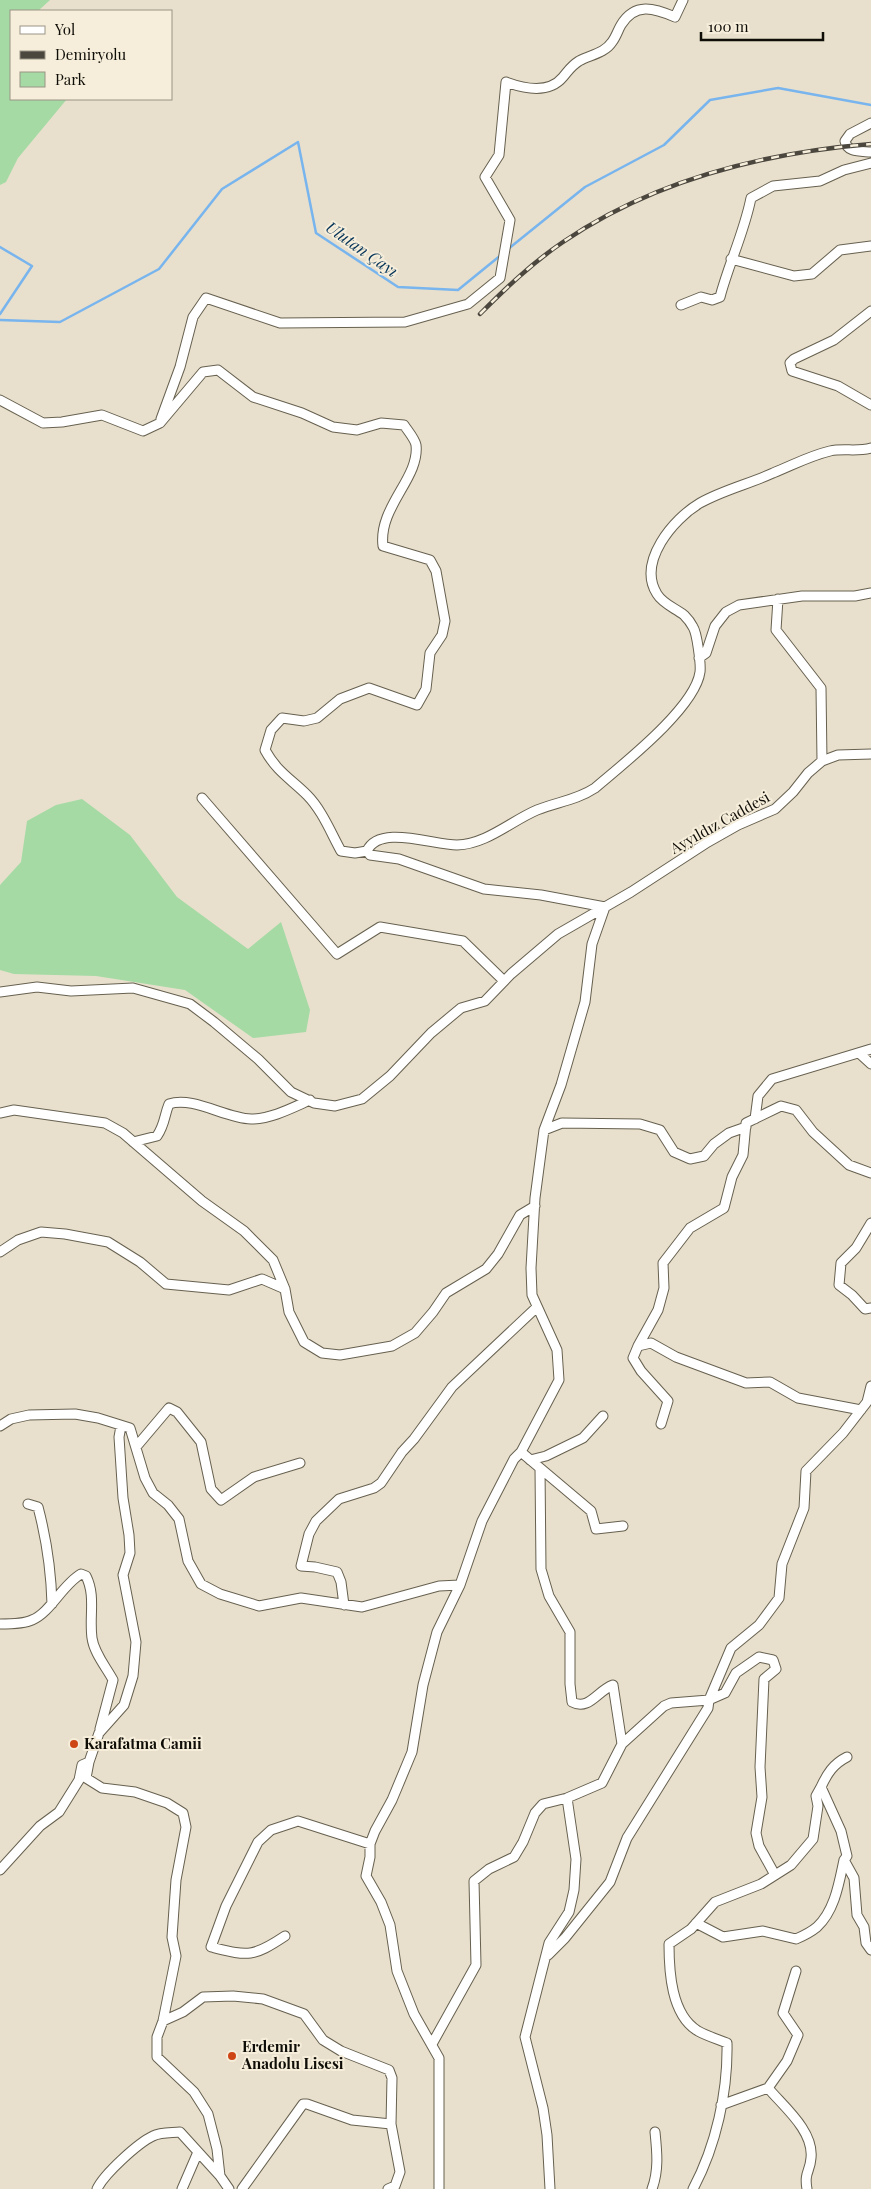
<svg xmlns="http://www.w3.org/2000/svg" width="871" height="2189" font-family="'Playfair Display',serif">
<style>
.green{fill:#a5daa4}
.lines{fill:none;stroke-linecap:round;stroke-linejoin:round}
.stream{stroke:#78b4ed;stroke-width:2.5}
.minor-casing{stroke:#67604f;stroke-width:11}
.minor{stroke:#fff;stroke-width:9}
.rail-casing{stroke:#4b473e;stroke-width:4.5}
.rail{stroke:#f6eeda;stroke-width:2.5;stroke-dasharray:8;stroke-linecap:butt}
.poi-dot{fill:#ce4616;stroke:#f6eeda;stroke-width:2}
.labels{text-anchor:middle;stroke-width:4;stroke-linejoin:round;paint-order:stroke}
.street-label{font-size:15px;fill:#0f0d07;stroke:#f6eeda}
.poi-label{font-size:15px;font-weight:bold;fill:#0f0d07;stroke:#f6eeda;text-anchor:start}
.water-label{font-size:16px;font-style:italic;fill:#053358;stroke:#f6eeda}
</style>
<rect width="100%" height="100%" fill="#e8e0cd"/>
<!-- green -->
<path class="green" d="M 0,0 L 50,0 L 38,11 L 11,11 L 11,99 L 67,99 L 18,158 L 6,182 L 0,185 Z
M 82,799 L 130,835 L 177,897 L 248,949 L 281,922 L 310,1010 L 306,1032 L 253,1038 L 185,990 L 96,976 L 14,974 L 0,970 L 0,885 L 21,862 L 27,821 L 56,805 Z"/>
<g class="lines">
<!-- stream -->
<path class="stream" d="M 0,247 L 32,266 L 0,314
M 507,250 L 585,187 L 664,145 L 710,100 L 778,88 L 871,105
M 0,320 L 60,322 L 159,269 L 222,189 L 298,142 L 316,233 L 398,287 L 458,290 L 501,255"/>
<defs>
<path id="minor" d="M 871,123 L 850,134 L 845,141 C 847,153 861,151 871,152
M 731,259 L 794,276 L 812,274 L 840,250 L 871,246
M 681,305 L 701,297 L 712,300 L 720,297 C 729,263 744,233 751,198 L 773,186 L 820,181 L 844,170 L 871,163
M 871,311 L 834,340 L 794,359 L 790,363 L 792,371 L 838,386 L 871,405
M 0,400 L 43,423 L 62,422 L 102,415 L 143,431 L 160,423 L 203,372 L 218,370 L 253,397 L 302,413 L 333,427 L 357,430 L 381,423 L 404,425 C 408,431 415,439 416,445 C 420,478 378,507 383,546 L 430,560 L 436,571 L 445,621 L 442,635 L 430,653 L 426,689 L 417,705 L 369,688 L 340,699 L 317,718 L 304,721 L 282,718 L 271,730 L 265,750 C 277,772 291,779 307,795 C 322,810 331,833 341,851 L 355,853 L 367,851
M 161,419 L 180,367 L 193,317 L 206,298 L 280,323 L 405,322 L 468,304 L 500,278 L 510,220 L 485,177 L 499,155 L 506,82 C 525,89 549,94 563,77 C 569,70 571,66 579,61 C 590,55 605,53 612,42 C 616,37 618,30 621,25 C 635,2 654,8 675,17 L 683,0
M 778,599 L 776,630 L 821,688 L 822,761
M 699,658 L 706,653 L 715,626 L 726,612 L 739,605 L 802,596 L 855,596 L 871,593
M 202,798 L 337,954 L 380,927 L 463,941 L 504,981
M 605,907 L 541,895 L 484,889 L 399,859 L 370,855 L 367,851 C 379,824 433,845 457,845 C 487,844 511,821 537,810 C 557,802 577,800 595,788 C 623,764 695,708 700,672 C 701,664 697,633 693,627 C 691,623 687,618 684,615 C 675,608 663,604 657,594 C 637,562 673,519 700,503 C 723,490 749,484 773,473 C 793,465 809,456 830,451 C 843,448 858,452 871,448
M 0,992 L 37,987 L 71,991 L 133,988 L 190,1004 L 214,1022 L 258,1059 L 291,1092 L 314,1103 L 335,1106 L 362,1099 L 390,1076 L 431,1033 L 461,1008 L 485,1001 L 511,974 L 558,934 L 631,892 L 708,842 L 738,825 L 775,809 L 793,792 L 808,773 L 822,761 L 838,755 L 871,754
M 859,1053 L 871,1064
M 0,1113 L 14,1110 L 105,1123 L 123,1133 L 202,1201 L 244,1231 L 273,1260 L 285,1289 L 289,1312 L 304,1342 L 322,1353 L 340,1355 L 392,1346 L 415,1333 L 433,1312 L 446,1293 L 486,1269 L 498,1254 L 520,1215 L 535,1206
M 755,1119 L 758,1096 L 772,1079 L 871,1049
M 544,1130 L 562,1123 L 640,1124 L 660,1130 L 674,1152 L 690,1159 L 704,1156 L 714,1144 L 729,1133 L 746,1127
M 133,1142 L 157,1136 C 165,1124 164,1116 169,1104 C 193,1096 225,1118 251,1119 C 271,1119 292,1108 310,1100
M 871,1223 L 856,1248 L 841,1263 L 839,1285 L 852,1295 L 865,1309 L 871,1308
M 0,1252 L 18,1240 L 41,1232 L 65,1234 L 108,1242 L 140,1262 L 166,1284 L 229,1290 L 262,1279 L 285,1289
M 638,1346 L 658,1310 L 664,1288 L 663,1263 L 690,1228 L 724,1208 L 732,1177 L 743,1155 L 746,1123 L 781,1106 L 796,1110 L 813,1132 L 849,1165 L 871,1173
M 661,1424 L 668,1401 L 641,1371 L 633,1358 L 638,1346 L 651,1343 L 676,1357 L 746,1383 L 770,1382 L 798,1398 L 861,1410
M 0,1426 L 11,1419 L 29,1415 L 75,1414 L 98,1418 L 130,1428 L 145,1478 L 153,1493 L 168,1505 L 179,1519 L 188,1561 L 201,1584 L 220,1594 L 259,1606 L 301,1598 L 362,1607 L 439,1586 L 460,1585
M 121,1426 L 119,1437 L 123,1498 L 129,1535 L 130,1553 L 123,1575 L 136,1642 L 133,1676 L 124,1705 L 99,1733 L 89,1762 L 86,1778 L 102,1788 L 135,1792 L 167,1803 L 183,1813 L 186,1827 L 176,1880 L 172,1937 L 176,1956 L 163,2021 L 157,2037 L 157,2057 L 194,2092 L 208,2114 L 217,2149 L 220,2176 L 229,2189
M 136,1447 L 169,1408 L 177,1412 L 201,1442 L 211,1489 L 221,1500 L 254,1477 L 300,1463
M 521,1452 L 540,1468 L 541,1569 L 549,1596 L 570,1632 L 570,1684 L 572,1702 C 589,1711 597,1691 613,1685 L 622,1744
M 530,1460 L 546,1456 L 583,1438 L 603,1416
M 540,1468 L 591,1511 L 596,1529 L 623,1526
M 28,1504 L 38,1507 C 47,1541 51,1568 52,1604
M 344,1605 L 341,1582 L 337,1572 L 315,1567 L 301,1566 L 309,1534 L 316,1521 L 339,1499 L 374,1488 L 381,1483 L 402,1452 L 414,1439 L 452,1387 L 537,1307
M 0,1624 C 9,1624 24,1624 32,1620 C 50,1613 63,1584 81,1574 L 86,1576 C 96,1596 89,1616 92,1638 C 94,1653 106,1667 113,1680 L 100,1729
M 821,1787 C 827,1774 833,1764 847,1757
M 0,1870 L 40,1826 L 59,1812 L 79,1780 L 82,1765 L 89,1762
M 696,1923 L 723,1937 L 763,1931 L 796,1939 C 803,1936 811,1932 817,1927 C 835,1910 839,1883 844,1860
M 285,1936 C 252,1958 248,1956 211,1947 L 226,1906 L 258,1842 L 271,1830 L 298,1821 L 370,1844
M 548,1955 L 565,1938 L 610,1882 L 627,1838 L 708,1708 L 709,1700 L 731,1648 L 759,1625 L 779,1598 L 782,1564 L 804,1508 L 806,1471 L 843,1433 L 867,1402 L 871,1386
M 163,2021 L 183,2012 L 203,1997 L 233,1996 L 263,1999 L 304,2014 L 323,2040 L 341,2051 L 389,2070 L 392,2078 L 391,2124 L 400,2172 L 395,2186 L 388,2189
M 432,2044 L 476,1965 L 474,1881 L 489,1869 L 514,1857 L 523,1842 L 535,1813 L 543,1804 L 567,1798 L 602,1783 L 622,1744 L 664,1706 L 671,1703 L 709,1700 L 725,1693 L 736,1673 L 759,1657 L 773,1660 L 776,1669 L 764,1679 L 760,1767 L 762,1797 L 756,1833 L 759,1846 L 775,1875
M 768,2088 C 784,2107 814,2131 811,2158 C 810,2172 804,2172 807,2189
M 721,2105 L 768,2088 L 787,2061 L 798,2035 L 783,2013 L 796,1971
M 97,2189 C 104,2174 138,2143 153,2136 C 161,2132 172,2133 180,2132 L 220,2176
M 182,2189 L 198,2152
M 242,2189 L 303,2104 L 307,2104 L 352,2120 L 391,2124
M 439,2189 L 439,2058 L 414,2014 L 397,1971 L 390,1925 L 381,1902 L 366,1876 L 370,1857 L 370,1844 L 375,1831 L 392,1800 L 412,1752 L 423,1685 L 437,1632 L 460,1585 L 482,1521 L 514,1459 L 521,1452 L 559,1380 L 557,1350 L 532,1295 L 531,1268 L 535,1198 L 544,1130 L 561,1085 L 585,1002 L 592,944 L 605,907
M 550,2189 L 547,2135 L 543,2108 L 525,2037 L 549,1943 L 569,1912 L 574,1890 L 576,1859 L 567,1798
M 652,2189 C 659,2170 657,2152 655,2132
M 693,2189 C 716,2146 728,2092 727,2043 C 717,2039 707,2036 698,2031 C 671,2015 669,1971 669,1944 L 691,1929 L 715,1902 L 761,1884 L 791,1865 L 813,1839 L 818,1806 L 816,1796 L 821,1787 L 841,1831 L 847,1856 L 844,1860 L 854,1878 L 857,1915 L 864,1927 L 866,1943 L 871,1950"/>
</defs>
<!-- minor casing -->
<use href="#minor" class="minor-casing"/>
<!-- minor -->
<use href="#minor" class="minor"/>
<defs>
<path id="rail" d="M 480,314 C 506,288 532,263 563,242 C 654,180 762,153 871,144"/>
</defs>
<!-- rail casing -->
<use href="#rail" class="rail-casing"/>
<!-- rail -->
<use href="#rail" class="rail"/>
</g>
<!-- markers -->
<g class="poi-dot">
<circle cx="74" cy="1744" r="5"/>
<circle cx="232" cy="2056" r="5"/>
</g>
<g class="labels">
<!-- street labels -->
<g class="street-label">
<text transform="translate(720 823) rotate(-29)" y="5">Ayyıldız Caddesi</text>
</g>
<!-- poi labels -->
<g class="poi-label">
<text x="84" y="1749">Karafatma Camii</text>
<text x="242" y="2052">Erdemir<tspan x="242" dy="17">Anadolu Lisesi</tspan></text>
</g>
<!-- water labels -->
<g class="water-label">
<text transform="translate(362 249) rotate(35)" y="6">Ulutan Çayı</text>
</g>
</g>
<!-- legend -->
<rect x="10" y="10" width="162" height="90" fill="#f6eeda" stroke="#9a9486"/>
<rect x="20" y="26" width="25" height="8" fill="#ffffff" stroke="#9a9486"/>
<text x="55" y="35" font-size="15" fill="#0f0d07">Yol</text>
<rect x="20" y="51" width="25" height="8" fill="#4b473e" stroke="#9a9486"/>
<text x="55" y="60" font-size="15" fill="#0f0d07">Demiryolu</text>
<rect x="20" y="72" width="25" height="15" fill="#a5daa4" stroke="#9a9486"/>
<text x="55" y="85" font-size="15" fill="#0f0d07">Park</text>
<!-- scale -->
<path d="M701 32v8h122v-8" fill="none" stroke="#0f0d07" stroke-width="2.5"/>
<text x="708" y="32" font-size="15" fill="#0f0d07" stroke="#f6eeda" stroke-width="4" paint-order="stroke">100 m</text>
</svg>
